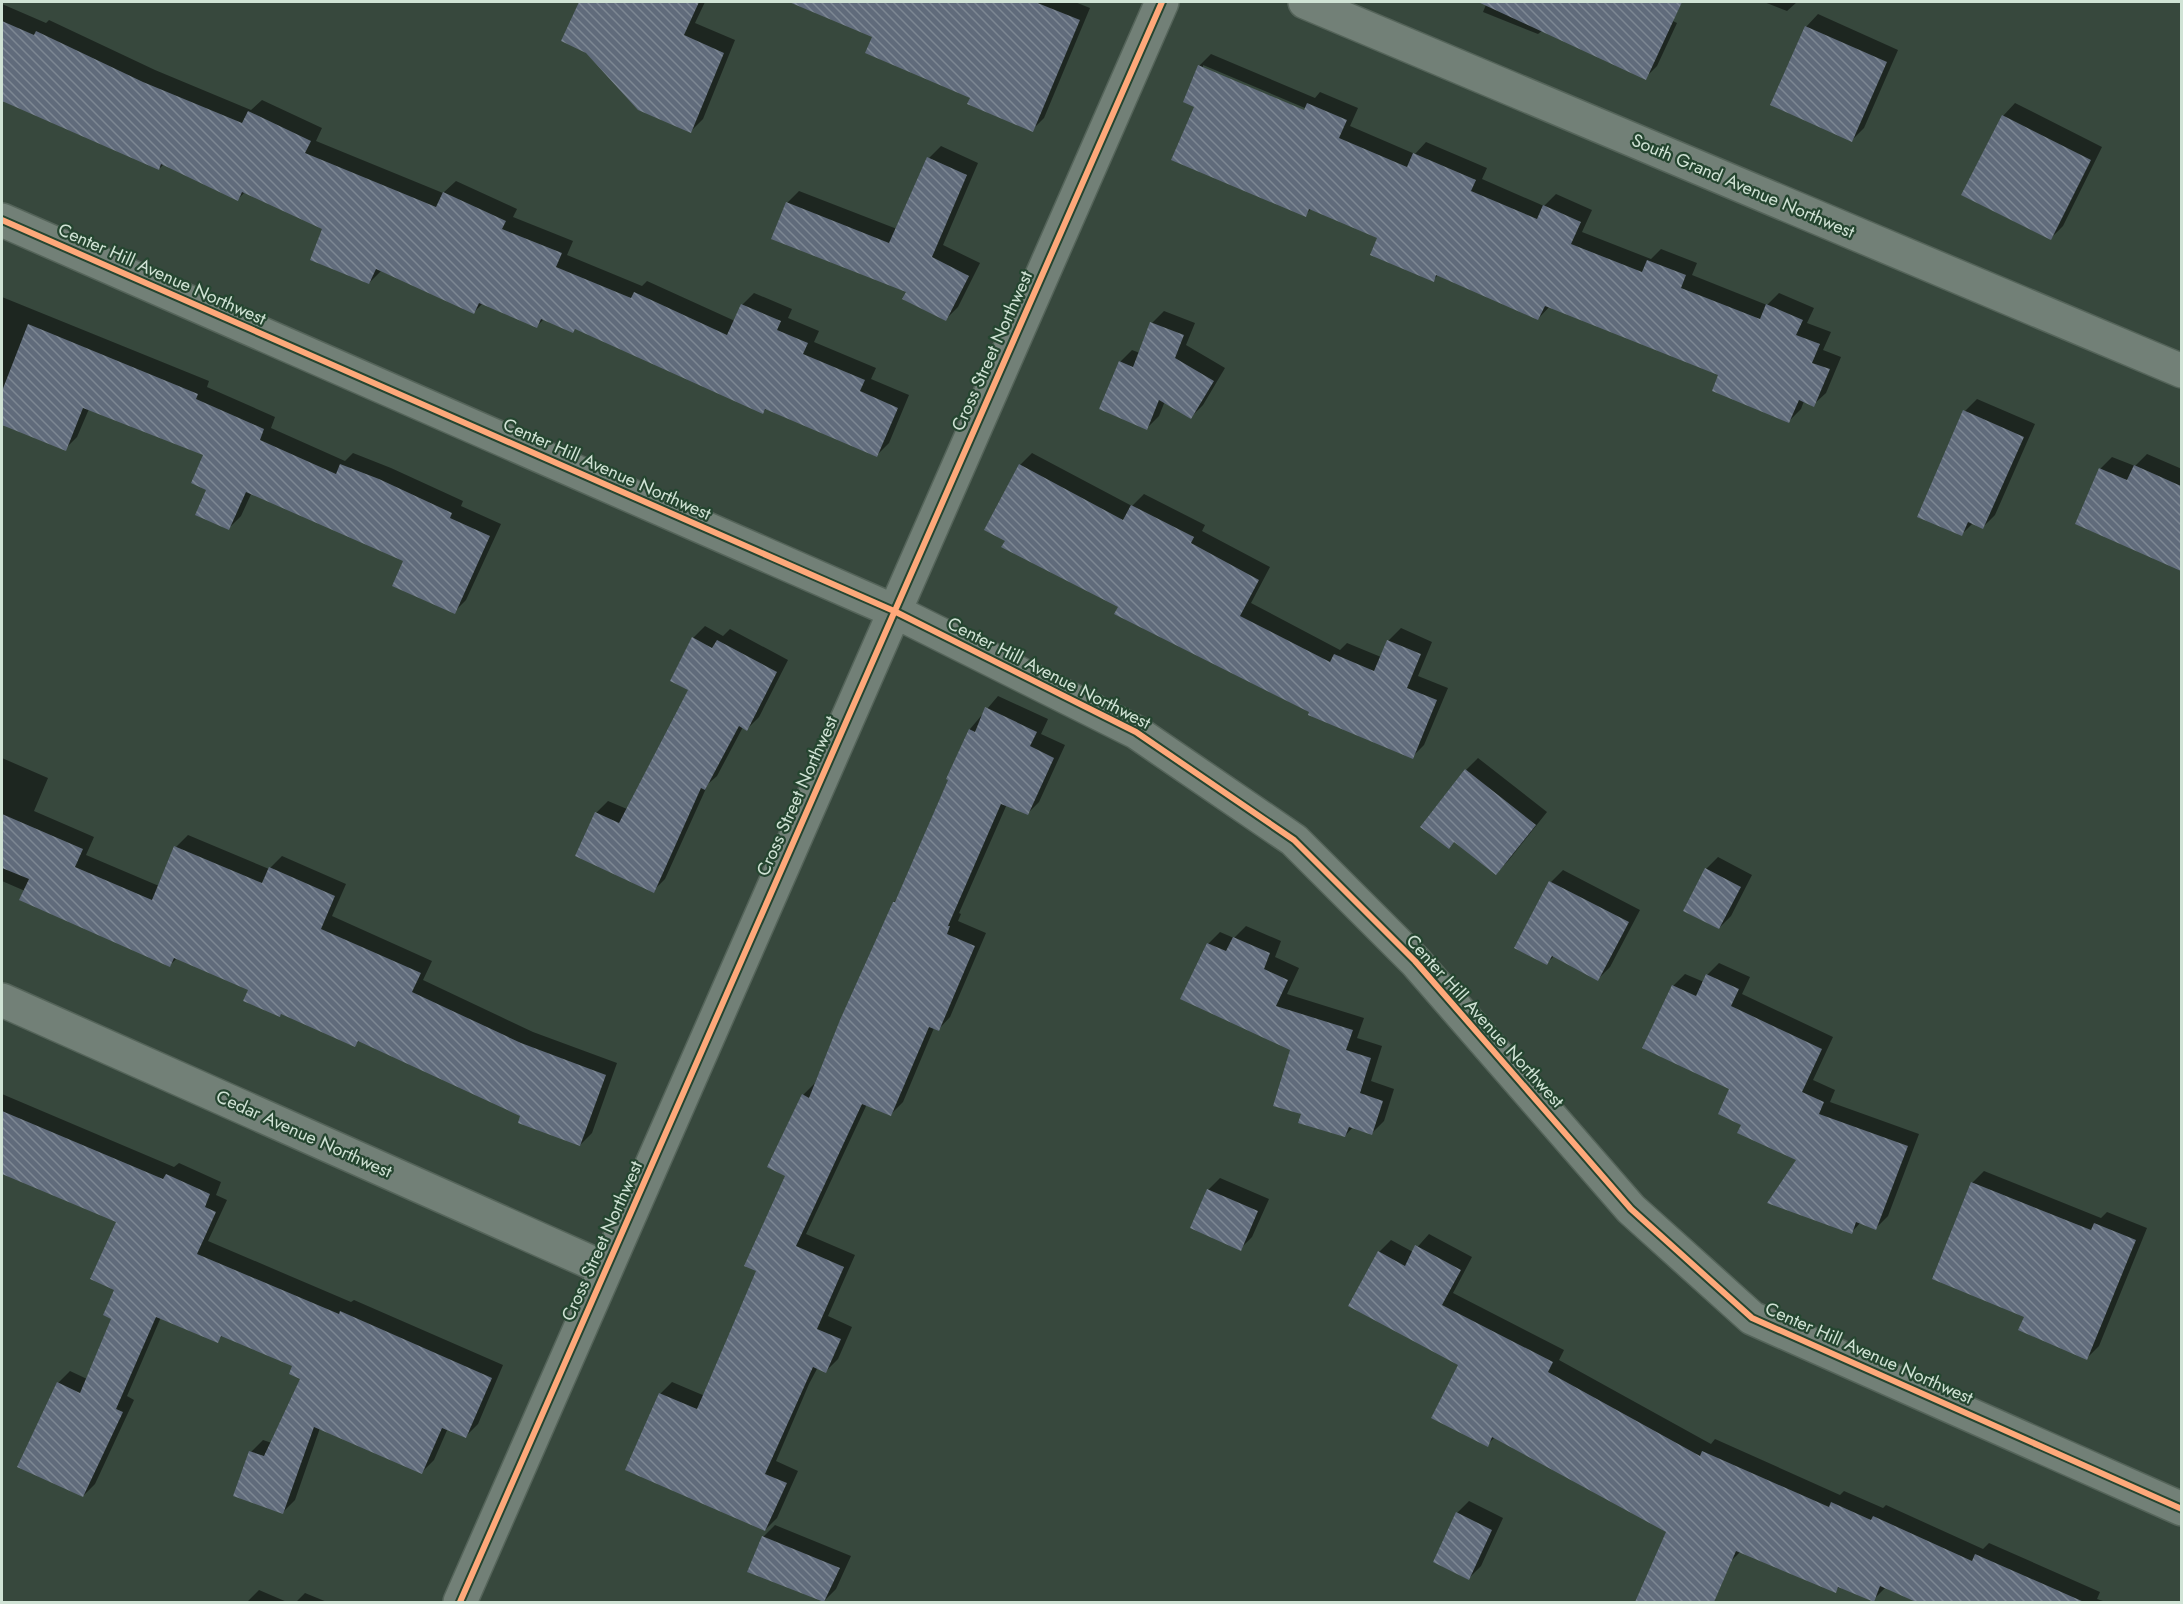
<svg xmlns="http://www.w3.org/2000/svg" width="2183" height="1604" font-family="Jost,sans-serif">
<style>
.shadow{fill:#0007;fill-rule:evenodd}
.building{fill:url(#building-back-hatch)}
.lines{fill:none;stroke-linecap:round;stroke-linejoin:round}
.minor-casing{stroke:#55645a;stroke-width:36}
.minor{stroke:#728077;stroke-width:33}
.cycleway-casing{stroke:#254530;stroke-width:10}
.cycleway{stroke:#fea87a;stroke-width:6}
.labels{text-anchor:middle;stroke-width:4.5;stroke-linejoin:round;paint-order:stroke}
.street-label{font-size:18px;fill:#d0e3d5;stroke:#254530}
</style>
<defs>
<pattern id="building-back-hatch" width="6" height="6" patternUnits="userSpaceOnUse" patternTransform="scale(1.5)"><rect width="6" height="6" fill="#606b7b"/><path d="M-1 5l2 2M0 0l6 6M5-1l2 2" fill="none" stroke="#7d8793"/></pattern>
</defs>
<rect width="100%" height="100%" fill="#37483d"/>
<!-- shadow -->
<path class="shadow" d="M 613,2 L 705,2 L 695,23 L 735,40 L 703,119 L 691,131 L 589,54 Z
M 793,2 L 1075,2 L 1090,8 L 1044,118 L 1032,130 L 972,97 L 874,36 Z
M 1487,2 L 1659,2 L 1654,12 L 1677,23 L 1657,66 L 1645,78 L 1543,30 L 1538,34 L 1483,12 Z
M 1764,2 L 1797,2 L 1787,11 Z
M 2,4 L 46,23 L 49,20 L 155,70 L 251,110 L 262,100 L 322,128 L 316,141 L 443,193 L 456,181 L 517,209 L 513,217 L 573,241 L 567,255 L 642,286 L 647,281 L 735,321 L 742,305 L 754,293 L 792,309 L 788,318 L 819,331 L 814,342 L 876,368 L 871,379 L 909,395 L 889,443 L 877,455 L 767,408 L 763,412 L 576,328 L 544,319 L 537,326 L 483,303 L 474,312 L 381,271 L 369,283 L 324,229 L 245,192 L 238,199 L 164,164 L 159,169 L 2,99 Z
M 1818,14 L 1898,50 L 1864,128 L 1852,140 L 1772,105 L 1806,27 Z
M 1211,54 L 1315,98 L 1320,92 L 1358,108 L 1350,126 L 1415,154 L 1426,142 L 1487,168 L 1482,179 L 1544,206 L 1556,194 L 1592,210 L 1582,232 L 1651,259 L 1661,249 L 1697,263 L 1692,275 L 1767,305 L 1779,293 L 1814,308 L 1807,323 L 1831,332 L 1823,350 L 1841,357 L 1826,393 L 1813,405 L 1804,401 L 1801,409 L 1789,421 L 1720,374 L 1550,306 L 1538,319 L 1438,275 L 1433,280 L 1379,238 L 1311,209 L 1305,215 L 1196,106 L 1199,66 ZM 1203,65 L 1312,111 L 1311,114 L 1203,69 Z
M 2015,103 L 2102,147 L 2063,226 L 2051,238 L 1963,194 L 2003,116 Z
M 941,146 L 978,163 L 943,245 L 980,263 L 958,307 L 946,319 L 787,203 L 799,191 L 897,229 L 929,158 Z
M 2,297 L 209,381 L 207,387 L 275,417 L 271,428 L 345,461 L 353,453 L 391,468 L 463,501 L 461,506 L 501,524 L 466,600 L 454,612 L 405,560 L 252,492 L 241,516 L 229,528 L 208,489 L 205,455 L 89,409 L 77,437 L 65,449 L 2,424 Z
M 1164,311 L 1195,323 L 1186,345 L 1225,368 L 1203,405 L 1191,417 L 1165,401 L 1159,416 L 1147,428 L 1120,362 L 1132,350 L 1140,353 L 1152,323 Z
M 1977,399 L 2035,424 L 1995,515 L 1983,527 L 1973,523 L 1962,534 L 1965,411 Z
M 1032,453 L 1132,506 L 1144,494 L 1205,525 L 1202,531 L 1270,567 L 1251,603 L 1340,650 L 1347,643 L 1381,657 L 1389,640 L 1401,628 L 1432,642 L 1418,676 L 1448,688 L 1424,745 L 1412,757 L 1311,711 L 1120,607 L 1007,540 L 1020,465 Z
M 2147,454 L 2182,469 L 2182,569 L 2077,523 L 2100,469 L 2112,457 L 2135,466 Z
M 705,626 L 723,636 L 730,629 L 788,660 L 759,717 L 747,729 L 743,727 L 717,776 L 708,784 L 665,879 L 653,891 L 596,813 L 608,801 L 627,809 L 690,690 L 693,638 Z
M 998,696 L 1048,719 L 1041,734 L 1065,745 L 1039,802 L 1027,814 L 1007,804 L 959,913 L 961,914 L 958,921 L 986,933 L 950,1017 L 938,1030 L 934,1028 L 903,1102 L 891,1114 L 867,1104 L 806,1234 L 855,1255 L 828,1316 L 852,1327 L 838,1359 L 826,1371 L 818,1367 L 809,1384 L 776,1461 L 798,1471 L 777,1518 L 765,1530 L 660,1394 L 672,1382 L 705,1396 L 758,1271 L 787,1175 L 803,1095 L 815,1083 L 894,902 L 898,898 L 970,729 Z
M 2,758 L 48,778 L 34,811 L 94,837 L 86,855 L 159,886 L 176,847 L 188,835 L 269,869 L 282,856 L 346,884 L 332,916 L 432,961 L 423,980 L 533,1032 L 617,1063 L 592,1133 L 580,1145 L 522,1115 L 360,1040 L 355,1045 L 282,1013 L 280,1016 L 250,989 L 177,958 L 170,965 L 25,891 L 2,881 Z
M 1478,758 L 1547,812 L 1508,861 L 1496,873 L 1466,770 Z
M 1718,857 L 1752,875 L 1731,916 L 1719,928 L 1706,869 Z
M 1563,870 L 1640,910 L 1610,967 L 1598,979 L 1554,956 L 1547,963 L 1516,947 L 1551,882 Z
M 1246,926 L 1281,941 L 1275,957 L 1299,968 L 1287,994 L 1364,1018 L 1357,1038 L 1382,1046 L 1371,1081 L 1394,1089 L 1384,1121 L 1372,1133 L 1353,1127 L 1345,1136 L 1303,1113 L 1292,1049 L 1208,944 L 1220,932 L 1234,938 Z
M 1719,963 L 1750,977 L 1742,994 L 1833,1037 L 1813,1080 L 1835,1090 L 1830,1102 L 1919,1134 L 1888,1216 L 1876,1228 L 1861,1222 L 1851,1233 L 1798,1159 L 1743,1124 L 1731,1088 L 1673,986 L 1685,974 L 1704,982 L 1707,975 Z
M 2,1094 L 174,1167 L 179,1163 L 221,1182 L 216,1195 L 227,1200 L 208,1241 L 351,1302 L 354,1300 L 503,1365 L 478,1424 L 466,1436 L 448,1428 L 434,1460 L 422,1472 L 320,1428 L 295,1500 L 283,1512 L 251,1452 L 263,1440 L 272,1443 L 302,1379 L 294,1365 L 223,1335 L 217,1341 L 161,1317 L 127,1396 L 134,1400 L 95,1484 L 83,1496 L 58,1383 L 70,1371 L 87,1379 L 113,1318 L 118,1221 L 2,1173 Z
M 1984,1171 L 2101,1218 L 2107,1212 L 2147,1228 L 2099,1346 L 2087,1358 L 2026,1316 L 1934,1278 L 1972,1183 Z
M 1220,1178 L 1269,1199 L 1252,1237 L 1240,1249 L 1191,1227 L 1208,1190 Z
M 1429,1234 L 1472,1257 L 1453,1293 L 1564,1350 L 1559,1360 L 1711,1444 L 1715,1439 L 1840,1495 L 1844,1491 L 1883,1508 L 1886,1505 L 1983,1549 L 1989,1543 L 2100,1592 L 2097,1599 L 2106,1602 L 1920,1602 L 1886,1587 L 1873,1600 L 1840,1586 L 1835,1591 L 1741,1551 L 1731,1561 L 1668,1532 L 1495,1437 L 1487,1445 L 1460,1364 L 1379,1252 L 1391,1240 L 1413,1252 Z
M 1469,1501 L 1503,1518 L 1481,1566 L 1469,1578 L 1457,1513 Z
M 775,1525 L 851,1556 L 836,1589 L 824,1601 L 763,1537 Z
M 259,1590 L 287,1602 L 247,1602 Z
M 305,1593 L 327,1602 L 296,1602 Z"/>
<!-- building -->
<path class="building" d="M 579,2 L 699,2 L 684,35 L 724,53 L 691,133 L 638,110 L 586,53 L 561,41 Z
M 789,2 L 1035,2 L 1080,20 L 1033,132 L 967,104 L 970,98 L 865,53 L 872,37 Z
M 1478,2 L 1682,2 L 1646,80 Z
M 2,21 L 34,35 L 36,31 L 143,82 L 242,123 L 248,111 L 311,141 L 305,153 L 436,207 L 443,192 L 506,221 L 502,229 L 562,253 L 556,267 L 631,298 L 634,292 L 727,335 L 741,304 L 781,321 L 777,330 L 808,343 L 803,354 L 865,380 L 860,391 L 898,408 L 877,457 L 765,409 L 763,414 L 575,329 L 573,333 L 541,319 L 537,328 L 479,303 L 474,314 L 376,269 L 369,284 L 310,260 L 322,229 L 242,192 L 238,201 L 161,164 L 159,170 L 2,101 Z
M 1805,26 L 1887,62 L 1852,142 L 1770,105 Z
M 1198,65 L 1304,110 L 1307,103 L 1347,120 L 1339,138 L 1407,167 L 1413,153 L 1476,180 L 1471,191 L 1537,219 L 1543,205 L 1581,222 L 1571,244 L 1642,272 L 1647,260 L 1686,275 L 1681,288 L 1760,319 L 1766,304 L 1803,320 L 1796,335 L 1820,344 L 1812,363 L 1830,369 L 1814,407 L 1799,400 L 1789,423 L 1712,391 L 1718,375 L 1545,306 L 1538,320 L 1436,275 L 1434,282 L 1370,255 L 1377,238 L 1309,209 L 1306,217 L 1171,160 L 1194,107 L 1183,102 Z
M 2002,115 L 2091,160 L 2051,240 L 1961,195 Z
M 927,157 L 967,175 L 932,257 L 969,276 L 946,321 L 902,299 L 906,292 L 771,239 L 786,202 L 889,243 Z
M 1150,322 L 1184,335 L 1175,358 L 1214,381 L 1191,419 L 1159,400 L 1147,430 L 1099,409 L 1119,361 L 1133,367 Z
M 28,324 L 198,394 L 196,399 L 264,429 L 260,440 L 336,474 L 340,464 L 379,479 L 452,513 L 450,518 L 490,536 L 455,614 L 392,586 L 403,561 L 246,492 L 229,530 L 195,515 L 206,490 L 191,483 L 203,455 L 83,408 L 66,451 L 2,425 L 2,391 Z
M 1963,410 L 2024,437 L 1983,529 L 1968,522 L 1962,536 L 1917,517 Z
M 1019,464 L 1123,520 L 1131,505 L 1194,537 L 1191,543 L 1259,580 L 1240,616 L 1330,662 L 1334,654 L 1374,671 L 1387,640 L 1421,654 L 1407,688 L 1437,700 L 1413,759 L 1308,715 L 1309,712 L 1114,614 L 1118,607 L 1001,547 L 1005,541 L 984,530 Z
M 2134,465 L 2181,486 L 2181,571 L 2075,524 L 2099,468 L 2127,480 Z
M 692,637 L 712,648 L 717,640 L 777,672 L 747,731 L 739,726 L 705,790 L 701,788 L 654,893 L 575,856 L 595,812 L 619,823 L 688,690 L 670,681 Z
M 985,707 L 1037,732 L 1030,746 L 1054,758 L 1028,815 L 1001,804 L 948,926 L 950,926 L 947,934 L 975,946 L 939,1031 L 929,1027 L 891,1116 L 862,1104 L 796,1246 L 844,1267 L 817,1329 L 841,1339 L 826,1373 L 813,1367 L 765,1474 L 787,1483 L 765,1531 L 625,1470 L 659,1393 L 697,1409 L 756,1271 L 744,1266 L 785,1176 L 767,1167 L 802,1094 L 809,1098 L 840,1020 L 893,902 L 895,902 L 948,780 L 946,779 L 969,729 L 975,732 Z
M 1465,769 L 1536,825 L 1496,875 L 1454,842 L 1449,849 L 1420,827 Z
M 2,814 L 83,849 L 75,867 L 152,900 L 174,846 L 262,883 L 269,867 L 335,896 L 321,929 L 421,973 L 412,992 L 521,1043 L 606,1075 L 580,1146 L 518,1123 L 520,1116 L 358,1041 L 355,1047 L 281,1014 L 280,1017 L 243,1001 L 248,990 L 174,958 L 170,967 L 19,900 L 29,879 L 2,868 Z
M 1705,868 L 1741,887 L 1719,929 L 1683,911 Z
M 1549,881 L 1629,922 L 1598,981 L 1552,956 L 1547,965 L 1514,948 Z
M 1233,937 L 1270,953 L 1264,969 L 1288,980 L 1276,1006 L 1353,1030 L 1346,1050 L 1371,1058 L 1360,1093 L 1383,1101 L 1372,1135 L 1349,1127 L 1345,1137 L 1298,1123 L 1301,1114 L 1273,1106 L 1290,1050 L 1180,999 L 1207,943 L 1226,951 Z
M 1706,974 L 1739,989 L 1731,1006 L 1822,1049 L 1802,1092 L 1824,1102 L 1819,1114 L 1908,1146 L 1876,1230 L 1856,1222 L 1852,1234 L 1767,1203 L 1796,1160 L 1737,1133 L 1741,1125 L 1718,1114 L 1729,1089 L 1642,1048 L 1672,985 L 1696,996 Z
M 2,1111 L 163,1179 L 166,1174 L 210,1194 L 205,1207 L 216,1212 L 197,1254 L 339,1314 L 340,1311 L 492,1378 L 466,1438 L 442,1428 L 422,1474 L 314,1427 L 283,1514 L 233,1496 L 249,1451 L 264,1456 L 300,1379 L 289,1374 L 292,1366 L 221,1336 L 218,1343 L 156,1317 L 116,1409 L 123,1412 L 83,1497 L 17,1467 L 57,1382 L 80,1393 L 111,1319 L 103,1315 L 114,1290 L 90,1279 L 116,1222 L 2,1174 Z
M 1971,1182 L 2091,1230 L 2094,1223 L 2136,1240 L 2087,1360 L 2018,1330 L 2024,1317 L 1932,1279 Z
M 1207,1189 L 1258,1211 L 1241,1251 L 1190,1228 Z
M 1415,1245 L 1461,1270 L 1442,1305 L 1553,1362 L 1548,1372 L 1700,1456 L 1702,1451 L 1829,1507 L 1831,1502 L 1871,1520 L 1873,1516 L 1972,1561 L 1975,1554 L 2084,1602 L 1916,1602 L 1880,1586 L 1874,1602 L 1838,1587 L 1836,1593 L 1736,1551 L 1714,1602 L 1635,1602 L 1666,1532 L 1492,1437 L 1488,1447 L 1431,1418 L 1458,1365 L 1348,1306 L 1378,1251 L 1405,1266 Z
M 1456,1512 L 1492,1530 L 1469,1580 L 1433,1562 Z
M 762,1536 L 840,1568 L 824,1602 L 747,1572 Z"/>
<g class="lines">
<defs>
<path id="minor" d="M 1305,2 L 2182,371
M 2,220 L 894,611 L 1136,732 L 1294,840 L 1415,961 L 1631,1209 L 1752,1318 L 2182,1509
M 2,1000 L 606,1269
M 460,1602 L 1162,2"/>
</defs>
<!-- minor casing -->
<use href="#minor" class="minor-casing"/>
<!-- minor -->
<use href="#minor" class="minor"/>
<defs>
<path id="cycleway" d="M 2,220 L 894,611 L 1136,732 L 1294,840 L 1415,961 L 1631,1209 L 1752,1318 L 2182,1509
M 460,1602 L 1162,2"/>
</defs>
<!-- cycleway casing -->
<use href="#cycleway" class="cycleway-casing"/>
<!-- cycleway -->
<use href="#cycleway" class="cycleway"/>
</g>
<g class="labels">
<!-- street labels -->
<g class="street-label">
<text transform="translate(1743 186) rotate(23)" y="6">South Grand Avenue Northwest</text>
<text transform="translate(162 274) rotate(24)" y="6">Center Hill Avenue Northwest</text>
<text transform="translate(992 351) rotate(-66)" y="6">Cross Street Northwest</text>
<text transform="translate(607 469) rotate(24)" y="6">Center Hill Avenue Northwest</text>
<text transform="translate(1049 673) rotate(27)" y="6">Center Hill Avenue Northwest</text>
<text transform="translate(797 796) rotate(-66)" y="6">Cross Street Northwest</text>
<text transform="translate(1485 1021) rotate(48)" y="6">Center Hill Avenue Northwest</text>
<text transform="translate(304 1134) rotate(24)" y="6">Cedar Avenue Northwest</text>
<text transform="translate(602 1241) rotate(-66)" y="6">Cross Street Northwest</text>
<text transform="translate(1869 1353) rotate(24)" y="6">Center Hill Avenue Northwest</text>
</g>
</g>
<!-- border -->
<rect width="2183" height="1604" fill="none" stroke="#d0e3d5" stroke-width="6"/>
</svg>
